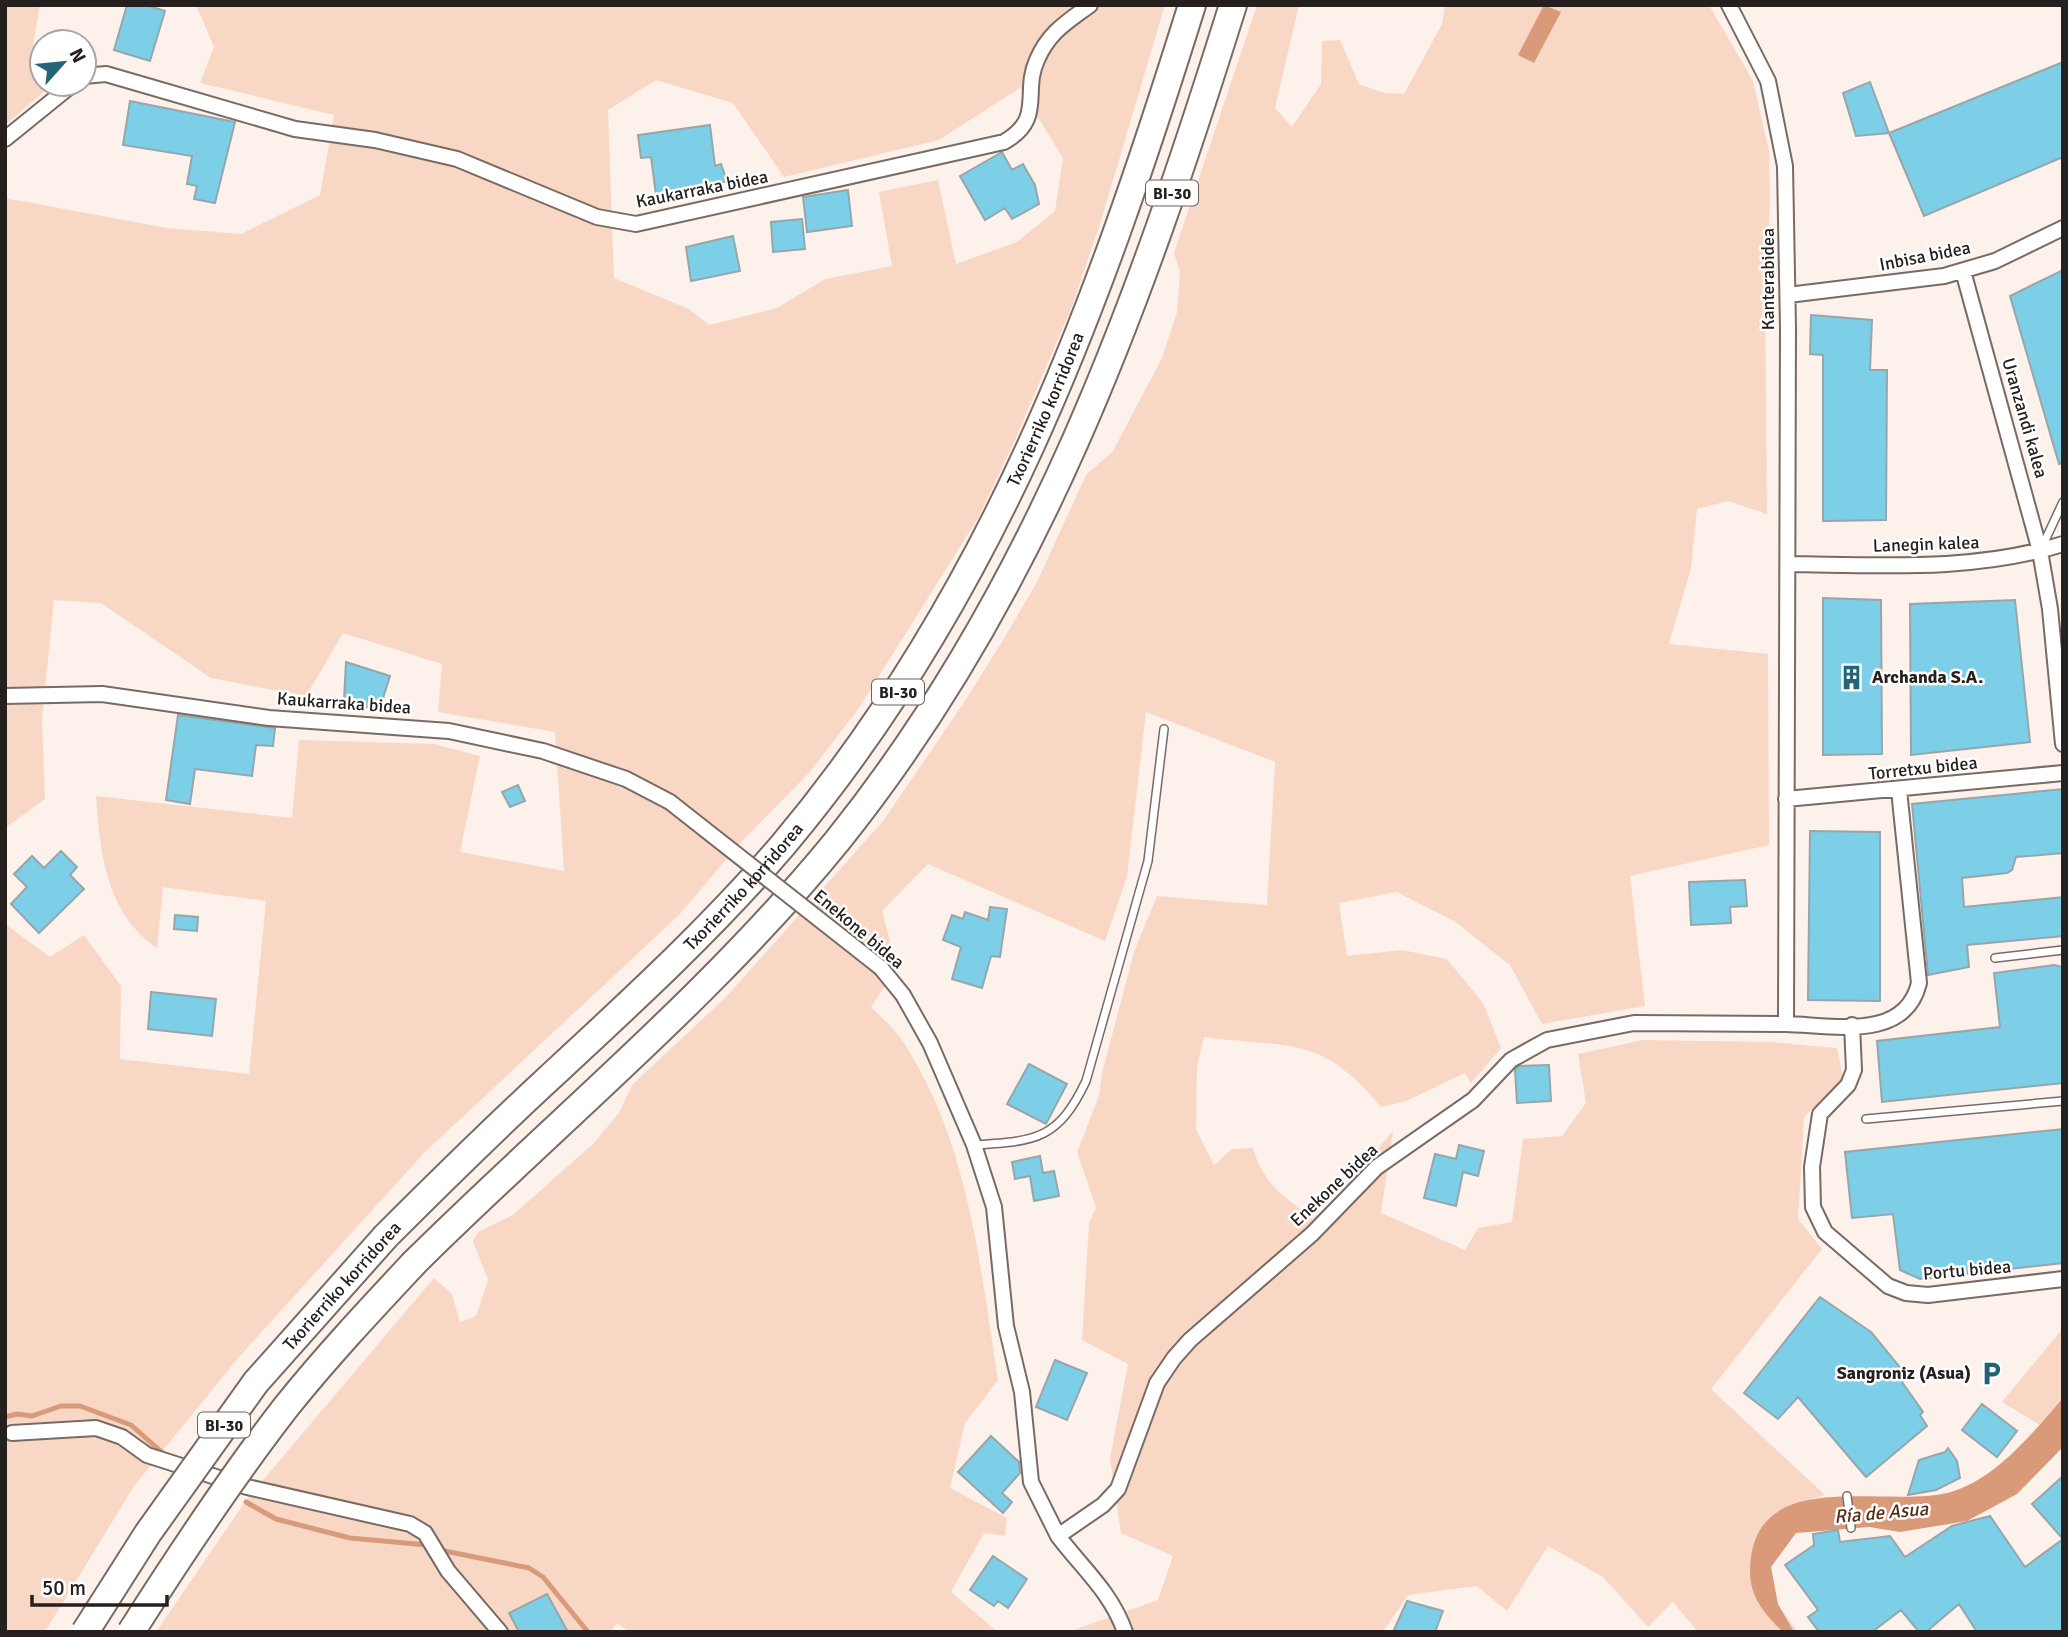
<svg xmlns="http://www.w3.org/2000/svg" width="2068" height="1637" font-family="Signika,sans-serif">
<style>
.green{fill:#f9d7c5;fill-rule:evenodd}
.water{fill:#d89a78}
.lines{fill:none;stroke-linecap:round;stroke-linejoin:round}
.stream{stroke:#d89a78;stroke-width:5}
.building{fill:#7dcfe8;stroke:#96a6ab;stroke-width:2}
.service-casing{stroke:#786b64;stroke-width:10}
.minor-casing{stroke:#786b64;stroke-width:18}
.motorway-casing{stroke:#786b64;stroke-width:30}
.service{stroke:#fff;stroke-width:7}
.minor{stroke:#fff;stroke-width:14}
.motorway{stroke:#fff;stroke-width:26}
.minor-bridge-casing{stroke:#786b64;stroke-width:18;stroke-linecap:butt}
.motorway-bridge-casing{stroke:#786b64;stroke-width:30;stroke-linecap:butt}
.minor-bridge{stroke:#fff;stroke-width:14}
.motorway-bridge{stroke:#fff;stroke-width:26}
.labels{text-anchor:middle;stroke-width:5;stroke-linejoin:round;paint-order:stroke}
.shield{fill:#fff;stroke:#666361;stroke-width:2}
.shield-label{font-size:16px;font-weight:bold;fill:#25201d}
.street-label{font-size:18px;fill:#25201d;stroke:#fff}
.poi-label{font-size:18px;font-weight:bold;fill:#25201d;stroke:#fff;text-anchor:start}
.water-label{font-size:19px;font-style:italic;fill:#542c13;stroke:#fff}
</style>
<rect width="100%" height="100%" fill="#fdf1eb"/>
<!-- green -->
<path class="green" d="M 5,5 L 40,5 L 33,45 L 42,57 L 42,84 L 53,84 L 5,125 Z
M 196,5 L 1165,5 L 1100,224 L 1072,306 L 1015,440 L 978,518 L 859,708 L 809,773 L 742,841 L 679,915 L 424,1153 L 239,1357 L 134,1486 L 45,1632 L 5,1632 L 5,924 L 50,957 L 84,935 L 121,986 L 120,1059 L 249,1074 L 266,901 L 163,887 L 157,948 C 106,913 100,853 96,796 L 292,818 L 299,740 L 434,744 L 480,756 L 460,852 L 564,871 L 555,732 L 438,712 L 442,664 L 343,633 L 306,696 L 211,678 L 101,603 L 54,600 L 42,720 L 45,799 L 5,828 L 5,198 L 167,228 L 241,234 L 320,195 L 334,115 L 200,83 L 214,47 ZM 656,80 L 733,103 L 784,177 L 939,140 L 1020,88 L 1063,158 L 1055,211 L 1017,242 L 956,264 L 938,180 L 879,192 L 892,266 L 825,279 L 777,308 L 709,325 L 689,309 L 614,278 L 608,110 Z
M 1257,5 L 1299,5 L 1275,108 L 1292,127 L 1321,84 L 1322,41 L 1340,40 L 1359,84 L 1384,93 L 1404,94 L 1442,24 L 1445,5 L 1709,5 L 1753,81 L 1769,151 L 1770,204 L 1765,285 L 1767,514 L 1728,501 L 1697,509 L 1691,568 L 1669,644 L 1768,654 L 1769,845 L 1630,876 L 1645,1006 L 1542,1024 L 1510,965 L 1454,921 L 1397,892 L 1339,903 L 1347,956 L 1402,950 L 1447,959 L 1483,1003 L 1501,1048 L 1471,1083 L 1465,1073 L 1406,1101 L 1381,1107 C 1320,1033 1289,1049 1204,1037 L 1197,1066 L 1196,1129 L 1214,1165 L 1232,1149 L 1253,1148 C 1264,1186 1283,1194 1312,1219 L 1329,1206 L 1393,1131 L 1381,1213 L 1465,1250 L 1478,1228 L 1512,1222 L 1523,1139 L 1562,1136 L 1586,1103 L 1578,1054 L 1643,1040 L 1770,1042 L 1837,1048 L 1843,1078 L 1804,1117 L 1798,1219 L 1822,1249 L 1711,1389 L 1825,1495 L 1795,1504 L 1750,1569 L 1798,1632 L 1698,1632 L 1673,1602 L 1648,1627 L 1603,1577 L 1548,1546 L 1507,1611 L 1477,1586 L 1408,1595 L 1383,1632 L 1068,1632 L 1158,1600 L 1173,1556 L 1121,1533 L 1110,1458 L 1128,1364 L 1082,1340 L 1089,1223 L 1096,1207 L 1077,1152 L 1099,1096 L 1102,1073 L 1134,952 L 1157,896 L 1267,905 L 1275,762 L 1146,712 L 1127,877 L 1105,941 L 928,864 L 882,911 L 897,968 L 871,1007 C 882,1018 896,1030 904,1043 C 969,1144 980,1265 998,1380 L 965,1423 L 950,1488 L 1007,1518 L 1005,1536 L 984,1533 L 951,1592 L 995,1630 L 1011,1632 L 629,1632 L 617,1623 L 610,1632 L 156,1632 L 247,1499 L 434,1278 L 452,1294 L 460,1322 L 476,1316 L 488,1280 L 473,1241 L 478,1232 L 513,1215 L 594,1143 L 619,1113 L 632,1085 L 726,997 L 883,821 L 965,701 L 1005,637 L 1037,582 L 1086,475 L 1113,451 L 1162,358 L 1177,312 L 1180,272 L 1174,253 Z
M 2063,1328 L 2063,1398 L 2040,1425 L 2002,1402 Z"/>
<!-- water -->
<path class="water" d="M 1544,5 L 1561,12 L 1534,63 L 1518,55 Z
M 2063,1398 L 2063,1447 L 2017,1494 L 1967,1521 L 1900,1532 L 1869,1527 L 1796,1533 L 1771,1567 L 1778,1604 L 1794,1632 L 1783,1632 C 1760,1609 1746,1592 1751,1557 C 1764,1465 1892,1511 1954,1491 C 1998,1477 2034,1431 2063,1398 Z"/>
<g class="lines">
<!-- stream -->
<path class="stream" d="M 5,1417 L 17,1414 L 32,1416 L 61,1406 L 80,1406 L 131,1425 L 166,1456
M 246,1502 L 276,1519 L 350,1538 L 427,1545
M 440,1550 L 529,1568 L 543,1577 L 588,1632"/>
</g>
<!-- building -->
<path class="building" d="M 127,5 L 146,5 L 165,11 L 150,61 L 114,50 Z
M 2063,62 L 2063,157 L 1924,216 L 1889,133 Z
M 1870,82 L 1889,133 L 1856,136 L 1843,93 Z
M 130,101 L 235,122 L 215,203 L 194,199 L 197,186 L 187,184 L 192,156 L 123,145 Z
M 710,125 L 715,166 L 721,164 L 727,181 L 703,189 L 656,195 L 651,157 L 641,158 L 638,135 Z
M 1002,152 L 1012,170 L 1023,164 L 1035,185 L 1039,204 L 1012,219 L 1005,208 L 985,220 L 960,176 Z
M 848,190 L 852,226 L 807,232 L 803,197 Z
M 802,219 L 805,249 L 773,252 L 771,222 Z
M 733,236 L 740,271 L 691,281 L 686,247 Z
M 2063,270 L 2063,463 L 2059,464 L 2010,296 Z
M 1811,315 L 1872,320 L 1870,370 L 1887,370 L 1886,520 L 1823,521 L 1823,355 L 1810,354 Z
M 1823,598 L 1881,600 L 1882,754 L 1823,755 Z
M 2015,600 L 2030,742 L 1911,755 L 1910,604 Z
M 346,662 L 390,676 L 379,711 L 344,700 Z
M 178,715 L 275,728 L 273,746 L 256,745 L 252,776 L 195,769 L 190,804 L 166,800 Z
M 518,785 L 525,801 L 510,807 L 502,792 Z
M 2063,789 L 2063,853 L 2016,857 L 2012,870 L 2007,873 L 1962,878 L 1964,907 L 2063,897 L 2063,936 L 1967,945 L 1969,967 L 1928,975 L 1912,804 Z
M 1810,831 L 1880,832 L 1880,1001 L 1808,1000 Z
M 61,851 L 77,867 L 70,875 L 84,889 L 39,933 L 11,904 L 27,887 L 14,874 L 32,856 L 44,868 Z
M 1745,880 L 1747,906 L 1730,907 L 1731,923 L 1691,925 L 1689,882 Z
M 990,907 L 1007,909 L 1000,957 L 991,956 L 982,988 L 952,979 L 961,947 L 943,940 L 952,915 L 963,919 L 965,912 L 988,920 Z
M 175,915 L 198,917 L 197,931 L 174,929 Z
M 2054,965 L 2063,967 L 2063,1083 L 1882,1102 L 1877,1041 L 2000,1027 L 1994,973 Z
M 151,992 L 216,999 L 212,1036 L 148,1029 Z
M 1029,1064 L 1067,1084 L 1046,1124 L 1007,1104 Z
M 1549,1065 L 1551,1101 L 1517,1103 L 1515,1070 L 1519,1066 Z
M 2063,1129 L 2063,1263 L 1920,1279 L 1900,1270 L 1893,1214 L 1852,1218 L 1845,1152 Z
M 1459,1145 L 1484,1151 L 1478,1176 L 1463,1172 L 1456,1206 L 1424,1198 L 1435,1154 L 1456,1159 Z
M 1040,1156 L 1043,1173 L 1054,1171 L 1059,1196 L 1034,1201 L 1030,1176 L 1015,1179 L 1012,1162 Z
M 1820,1297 L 1871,1332 L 1908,1377 L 1902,1382 L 1923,1412 L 1920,1415 L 1927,1426 L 1866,1477 L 1798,1397 L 1778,1419 L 1744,1393 Z
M 1055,1360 L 1087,1373 L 1067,1420 L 1036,1407 Z
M 1982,1404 L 2017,1431 L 1997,1457 L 1962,1430 Z
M 991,1436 L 1019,1462 L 1020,1473 L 1002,1493 L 1012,1502 L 1003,1513 L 958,1472 Z
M 1948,1448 L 1957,1461 L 1960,1478 L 1936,1490 L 1908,1495 L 1919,1460 L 1945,1452 Z
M 2063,1476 L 2063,1632 L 1977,1632 L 1959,1604 L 1926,1632 L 1919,1632 L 1901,1610 L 1872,1632 L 1819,1632 L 1808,1617 L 1818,1610 L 1785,1565 L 1814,1545 L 1813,1534 L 1838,1530 L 1840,1542 L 1890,1536 L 1905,1557 L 1952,1526 L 1990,1516 L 2025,1567 L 2063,1539 L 2032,1504 Z
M 993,1556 L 1027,1579 L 1008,1608 L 998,1601 L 994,1606 L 970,1590 Z
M 547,1594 L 568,1632 L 519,1632 L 509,1613 Z
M 1407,1601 L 1443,1611 L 1435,1632 L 1393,1632 Z"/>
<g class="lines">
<defs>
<path id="service" d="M 2042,547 L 2063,502
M 1995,958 L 2063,950
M 1866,1119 L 2063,1101
M 975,1145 C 1036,1141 1058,1140 1086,1081 L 1148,861 L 1164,729
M 1847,1496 L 1851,1528"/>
<path id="minor" d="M 1729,5 L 1768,81 L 1785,166 L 1788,328 L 1786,1024 C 1832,1025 1905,1042 1919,983 L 1899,790
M 84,76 L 106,74 L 295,129 L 375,140 L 457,159 L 597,217 L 636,224 L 1004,142 C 1045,119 1022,92 1037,60 C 1049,32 1067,22 1090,5
M 5,139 L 73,84
M 1963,271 L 2040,551 L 2050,609 L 2063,744
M 1788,295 L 1944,276 L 1995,261 L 2063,228
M 1788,564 C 1879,565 1974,572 2063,544
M 5,696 L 102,694 L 269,718 L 449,731 L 543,751 L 626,779 L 670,802
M 1786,799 L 2063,773
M 881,968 L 903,995 L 930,1043 L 974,1145 L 994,1207 L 1006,1326 L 1022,1392 L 1031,1482 L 1058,1536
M 1852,1025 L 1854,1070 L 1848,1085 L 1820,1114 L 1812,1167 L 1813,1207 L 1825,1232 L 1888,1286 L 1906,1293 L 1928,1295 L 2063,1279
M 12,1433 L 96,1428 L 122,1437 L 147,1455 L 247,1487 L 410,1524 L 425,1533 L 448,1571 L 500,1632
M 1125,1632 C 1111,1592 1083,1569 1058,1536 L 1103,1505 L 1118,1489 L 1157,1383 L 1174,1358 L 1190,1340 L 1312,1234 L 1377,1167 L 1473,1100 L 1511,1060 L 1547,1040 L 1634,1023 L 1786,1024"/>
<g id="motorway">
<path id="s1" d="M 386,1236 C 439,1183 493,1130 548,1079 C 629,1004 711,929 783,845 C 993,595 1096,313 1192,5"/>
<path d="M 414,1263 C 555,1123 712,995 838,840 C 1037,592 1139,305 1233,5"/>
</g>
</defs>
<!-- service casing -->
<use href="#service" class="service-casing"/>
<!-- minor casing -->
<use href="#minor" class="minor-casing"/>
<!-- motorway casing -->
<use href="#motorway" class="motorway-casing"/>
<!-- service -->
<use href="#service" class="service"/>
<!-- minor -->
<use href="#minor" class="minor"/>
<!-- motorway -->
<use href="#motorway" class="motorway"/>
<defs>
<path id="minor-bridge" d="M 670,802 L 881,968"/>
<path id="motorway-bridge" d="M 85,1632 L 148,1533 L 256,1382 L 386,1236
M 131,1632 C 180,1555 230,1479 286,1407 C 326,1357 370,1310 414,1263"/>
</defs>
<!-- minor-bridge casing -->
<use href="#minor-bridge" class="minor-bridge-casing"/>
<!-- motorway-bridge casing -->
<use href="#motorway-bridge" class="motorway-bridge-casing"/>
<!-- minor-bridge -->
<use href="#minor-bridge" class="minor-bridge"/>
<!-- motorway-bridge -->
<use href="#motorway-bridge" class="motorway-bridge"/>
</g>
<!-- icons -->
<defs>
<symbol id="building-bare" viewBox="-9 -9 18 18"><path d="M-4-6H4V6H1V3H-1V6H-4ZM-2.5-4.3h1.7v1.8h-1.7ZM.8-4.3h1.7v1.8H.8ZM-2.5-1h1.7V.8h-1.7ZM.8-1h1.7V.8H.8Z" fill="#226577" stroke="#fff" stroke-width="2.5" paint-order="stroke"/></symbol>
<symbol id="parking-bare" viewBox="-9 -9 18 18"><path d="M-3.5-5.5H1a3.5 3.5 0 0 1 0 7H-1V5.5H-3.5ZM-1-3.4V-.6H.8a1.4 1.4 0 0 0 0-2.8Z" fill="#226577" stroke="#fff" stroke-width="2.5" paint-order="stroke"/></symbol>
</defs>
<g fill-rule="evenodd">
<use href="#building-bare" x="1834" y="660" width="35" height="35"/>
<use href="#parking-bare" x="1974" y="1356" width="35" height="35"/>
</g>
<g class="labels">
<!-- shield labels -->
<g class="shield">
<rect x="1146" y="180.5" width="52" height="25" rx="5"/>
<rect x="872" y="679.5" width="52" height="25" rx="5"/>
<rect x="198" y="1412.5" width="52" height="25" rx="5"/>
</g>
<g class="shield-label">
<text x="1172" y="199">BI-30</text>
<text x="898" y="698">BI-30</text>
<text x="224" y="1431">BI-30</text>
</g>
<!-- street labels -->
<g class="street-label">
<text transform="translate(702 189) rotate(-11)" y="6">Kaukarraka bidea</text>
<text transform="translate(1925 256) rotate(-11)" y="6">Inbisa bidea</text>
<text transform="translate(1768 279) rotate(-90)" y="6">Kanterabidea</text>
<text dy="6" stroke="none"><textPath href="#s1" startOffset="1068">Txorierriko korridorea</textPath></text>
<text transform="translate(2025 418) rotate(74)" y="6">Uranzandi kalea</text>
<text transform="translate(1926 544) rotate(-2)" y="6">Lanegin kalea</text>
<text transform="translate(344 703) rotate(4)" y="6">Kaukarraka bidea</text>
<text transform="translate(1923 768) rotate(-6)" y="6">Torretxu bidea</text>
<text dy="6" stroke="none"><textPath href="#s1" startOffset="500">Txorierriko korridorea</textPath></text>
<text transform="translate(859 929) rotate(40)" y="6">Enekone bidea</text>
<text transform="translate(1334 1185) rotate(-43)" y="6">Enekone bidea</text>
<text transform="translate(1967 1270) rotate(-5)" y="6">Portu bidea</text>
<text transform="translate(342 1286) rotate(-48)" y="6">Txorierriko korridorea</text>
</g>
<!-- poi labels -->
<g class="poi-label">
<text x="1872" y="683">Archanda S.A.</text>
<text x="1971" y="1379" text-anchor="end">Sangroniz (Asua)</text>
</g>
<!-- water labels -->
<g class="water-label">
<text transform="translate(1881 1512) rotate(-5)" y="7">Ría de Asua</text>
</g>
</g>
<!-- border -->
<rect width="2068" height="1637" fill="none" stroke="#25201d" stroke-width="14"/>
<!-- north arrow -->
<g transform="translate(63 63) rotate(63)"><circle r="33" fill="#ffffff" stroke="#a8a6a5" stroke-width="2"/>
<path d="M0-5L12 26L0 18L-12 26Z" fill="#226577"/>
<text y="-10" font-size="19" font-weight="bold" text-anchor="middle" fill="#25201d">N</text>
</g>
<!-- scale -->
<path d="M32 1595v10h135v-10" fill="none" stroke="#25201d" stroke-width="3.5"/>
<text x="42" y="1595" font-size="21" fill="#25201d" stroke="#ffffff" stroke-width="5" paint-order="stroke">50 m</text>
</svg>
